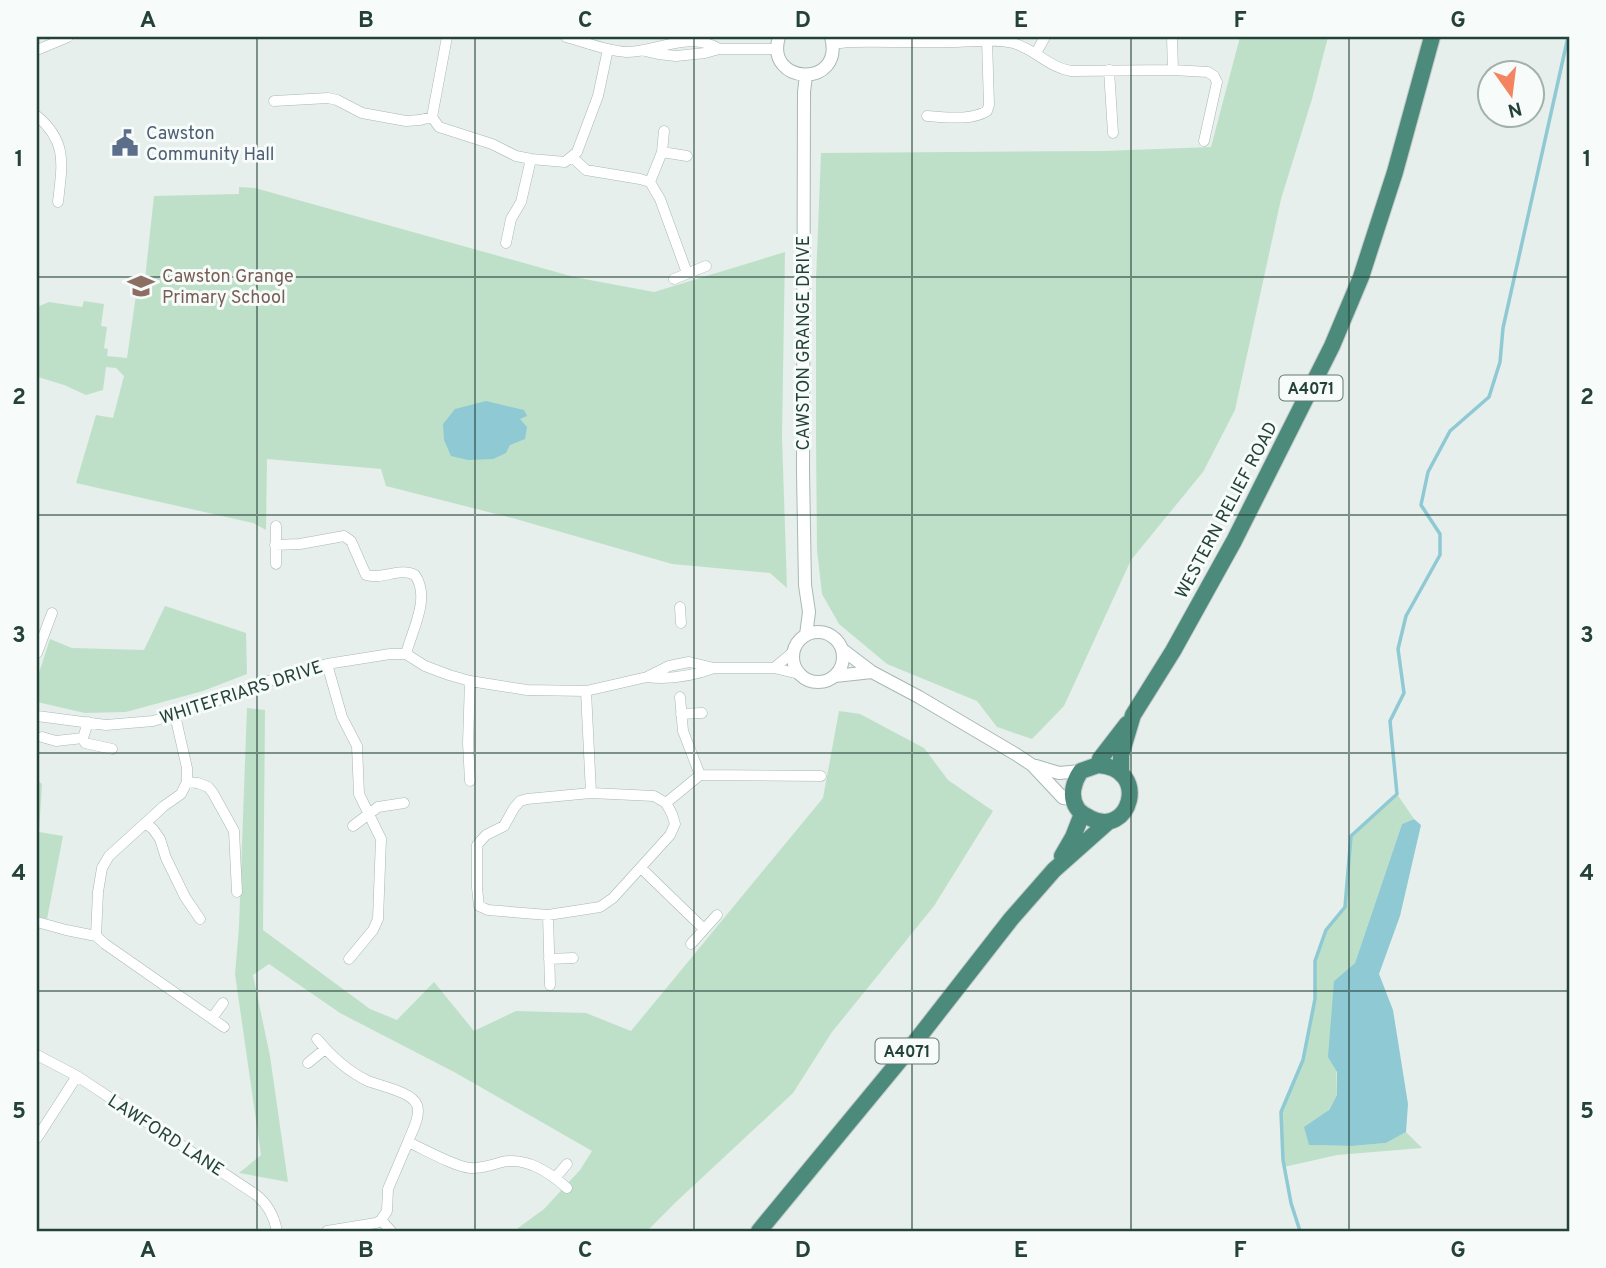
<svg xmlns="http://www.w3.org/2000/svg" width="1606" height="1268" font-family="Overpass,sans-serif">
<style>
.green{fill:#bfe0c8}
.water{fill:#8ec9d4}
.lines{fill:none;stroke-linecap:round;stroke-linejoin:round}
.stream{stroke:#8ec9d4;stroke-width:3.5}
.minor-casing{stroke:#a8b8b2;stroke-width:11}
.tertiary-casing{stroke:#a8b8b2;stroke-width:14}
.trunk-casing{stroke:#c2cac8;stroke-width:18}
.minor{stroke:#fff;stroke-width:10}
.tertiary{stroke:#fff;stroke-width:12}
.trunk{stroke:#4c8a7c;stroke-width:16}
.grid{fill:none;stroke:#24423a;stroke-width:2;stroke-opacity:0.55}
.labels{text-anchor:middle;stroke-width:6;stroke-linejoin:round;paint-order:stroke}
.shield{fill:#f7fbf9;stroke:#637a73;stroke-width:2}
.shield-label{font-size:16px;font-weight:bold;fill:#24423a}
.service-label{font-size:18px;fill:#4e5e75;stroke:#f7fbf9;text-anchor:start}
.education-label{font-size:18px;fill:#785e54;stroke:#f7fbf9;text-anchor:start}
.street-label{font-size:18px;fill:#24423a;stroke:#f7fbf9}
.neatline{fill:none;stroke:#24423a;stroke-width:2.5}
.grid-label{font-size:23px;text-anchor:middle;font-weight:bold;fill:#24423a}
</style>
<rect width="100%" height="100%" fill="#e6efeb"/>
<!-- green -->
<path class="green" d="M 1240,37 L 1328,37 L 1312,99 L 1281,199 L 1235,410 L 1203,472 L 1131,560 L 1064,706 L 1032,739 L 997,727 L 977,701 L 887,664 L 839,624 L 822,594 L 817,550 L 816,436 L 816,279 L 821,153 L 1104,151 L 1211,147 Z
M 239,187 L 255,188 L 574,277 L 654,292 L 785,252 L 782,437 L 787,588 L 770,573 L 672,564 L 516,519 L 386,486 L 381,469 L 267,459 L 266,530 L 253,523 L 76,483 L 96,415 L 113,418 L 124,376 L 116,368 L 106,367 L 103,390 L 86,395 L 64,385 L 38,377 L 37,307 L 49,302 L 82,307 L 84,301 L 104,304 L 101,326 L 107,327 L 104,348 L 108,349 L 107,356 L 127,358 L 137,288 L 149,290 L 145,279 L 154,196 L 239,194 Z
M 165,606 L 246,633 L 247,674 L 203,691 L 126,712 L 85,713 L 37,702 L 37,679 L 50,639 L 72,648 L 144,650 Z
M 247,708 L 265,710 L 263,930 L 370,1009 L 397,1020 L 434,982 L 474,1031 L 516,1011 L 586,1013 L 631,1031 L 823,798 L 839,711 L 860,714 L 924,748 L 948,780 L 993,811 L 934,906 L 832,1032 L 793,1093 L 676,1202 L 647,1231 L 514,1231 L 544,1209 L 580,1170 L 592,1151 L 456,1073 L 340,1013 L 269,964 L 253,975 L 270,1056 L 288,1182 L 239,1173 L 261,1155 L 235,974 L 239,927 Z
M 37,780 L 42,784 L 39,832 L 63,836 L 47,919 L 37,917 Z
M 1397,794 L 1414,819 L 1402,824 L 1355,963 L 1334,981 L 1337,1095 L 1309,1145 L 1352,1146 L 1386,1143 L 1406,1132 L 1422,1148 L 1337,1155 L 1284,1167 L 1281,1112 L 1303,1060 L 1315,999 L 1315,961 L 1326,930 L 1345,907 L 1351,836 Z"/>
<!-- water -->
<path class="water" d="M 486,401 L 524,410 L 527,416 L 520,419 L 527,427 L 525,439 L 510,445 L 506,453 L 493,459 L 468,460 L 451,456 L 444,440 L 443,424 L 455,409 Z
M 1414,819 L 1421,825 L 1400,916 L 1379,974 L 1393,1010 L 1408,1104 L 1406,1132 L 1386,1143 L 1352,1146 L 1309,1145 L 1304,1127 L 1329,1110 L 1337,1095 L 1337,1072 L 1328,1057 L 1334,981 L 1355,963 L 1402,824 Z"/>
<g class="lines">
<!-- stream -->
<path class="stream" d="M 1300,1231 L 1291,1203 L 1283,1160 L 1281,1112 L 1303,1060 L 1315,999 L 1315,961 L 1326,930 L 1345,907 L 1351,836 L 1397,794 L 1390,721 L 1404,693 L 1398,649 L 1406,616 L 1440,555 L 1440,534 L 1421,505 L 1428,472 L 1450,431 L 1489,397 L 1500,362 L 1503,328 L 1568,37"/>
<defs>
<path id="minor" d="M 447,37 L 432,117 L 439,127 L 492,144 L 516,156 L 531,159 L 565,162 L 577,152 L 598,96 L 608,49
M 566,37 C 585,42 606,51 626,52 C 657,52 690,30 719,49
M 1172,37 L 1173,70
M 833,44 L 848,42 C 883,41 918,43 953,42 C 973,42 993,38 1013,43 C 1035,49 1048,67 1071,71 L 1173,70 L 1208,72 L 1214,76 L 1217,82 L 1204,141
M 37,50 L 68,37
M 645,51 L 658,54 L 676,56 L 705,53 L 719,49 L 777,49
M 1036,53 L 1045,37
M 1109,70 L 1113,133
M 274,101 L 328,98 L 337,100 L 362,113 L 406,121 L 420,120 L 432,117
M 37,116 C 68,142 62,165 58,202
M 927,116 C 946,117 971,121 987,111 L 989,105 L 987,40
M 664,131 L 662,152 L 687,156
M 572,157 L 586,170 L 640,179 L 650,182 L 660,199 L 687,273
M 650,182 L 662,152
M 506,243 L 511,219 L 521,202 L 531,159
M 674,279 L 706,266
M 276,526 L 276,564
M 275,545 L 300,544 L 344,536 L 351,541 L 366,575 C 383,580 399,567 415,575 C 431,598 412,630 406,654
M 680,607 L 681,623
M 37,653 L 52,613
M 327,664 L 342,717 L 357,746 L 359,794 L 381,839 L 378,919 L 373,930 L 349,959
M 774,668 L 793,652
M 647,677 C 671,680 692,676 714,668
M 586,691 L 591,793
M 680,697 L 683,731 L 700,775
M 681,714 L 702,713
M 175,715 L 187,768 L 187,782 L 181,794 L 164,806 L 109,856 L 102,868 L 98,892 L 96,936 L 105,944 L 224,1027
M 37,716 L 106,725 L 153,721 L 205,705 L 274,679 L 327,664 L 390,654 L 406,654 L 425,666 L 449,675 L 470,681 L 527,690 L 586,691 L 647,677 L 669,666 L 689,662 L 714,668 L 774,668 L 799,674
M 88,722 L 83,738 L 85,743 L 112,749
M 42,737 L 56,741 L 83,738
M 470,781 L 468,743 L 470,681
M 187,782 L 198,783 L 208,787 L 213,793 L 234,831 L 237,892
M 591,793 L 654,796 L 666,803 L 672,814 L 675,824 L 670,835 L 613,898 L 600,907 L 548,915 L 488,910 L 479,906 L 477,888 L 477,845 L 486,835 L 504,826 L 514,808 L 520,801 L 527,799 Z
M 666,803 L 700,775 L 821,776
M 145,823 L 153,829 L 160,839 L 166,858 L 185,897 L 200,919
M 353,826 L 378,807 L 404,803
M 641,868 L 704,929
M 548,915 L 550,985
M 37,922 L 66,930 L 96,936
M 691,944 L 717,915
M 549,959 L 573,958
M 212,1018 L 223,1003
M 317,1039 C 332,1057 347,1071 368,1081 C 381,1086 412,1092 417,1105 C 421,1116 412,1131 408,1142
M 37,1055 L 77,1076 L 255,1194 C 267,1203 274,1216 277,1231
M 308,1063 L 325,1049
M 37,1138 L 77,1076
M 555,1178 L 567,1164
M 327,1231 L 376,1223 L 381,1220
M 391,1231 L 381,1220 L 387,1211 L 388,1189 L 408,1142 C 424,1149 453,1166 470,1168 C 480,1169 492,1165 502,1162 C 527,1157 549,1172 567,1188"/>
<path id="tertiary" d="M 779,37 C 764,85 845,89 831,37
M793 657a25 25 0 1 1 50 0a25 25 0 1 1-50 0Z
M 806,635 L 809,612 L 805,585 L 803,472 L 804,92 L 806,75
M 843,650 L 872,672 L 919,697 L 1017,755 L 1032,765 L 1063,798 L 1073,799
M 835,676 L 872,672
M 1036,766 L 1059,773 L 1081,771"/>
<path id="trunk" d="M 1098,765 C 1151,768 1130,839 1090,818 C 1085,815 1080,813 1077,808 C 1069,796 1074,781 1081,771 Z
M 1098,765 L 1100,759 L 1127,724
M 1121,773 L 1121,755 L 1133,715 L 1173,651 L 1234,541 L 1332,346 L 1361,277 L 1395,172 L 1432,37
M 1062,856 L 1073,837 L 1082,814
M 759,1231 L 915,1042 L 1011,919 L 1054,870 L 1108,822"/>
</defs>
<!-- minor casing -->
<use href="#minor" class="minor-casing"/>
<!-- tertiary casing -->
<use href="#tertiary" class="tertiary-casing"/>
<!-- trunk casing -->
<use href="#trunk" class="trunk-casing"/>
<!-- minor -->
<use href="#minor" class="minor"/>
<!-- tertiary -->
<use href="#tertiary" class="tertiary"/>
<!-- trunk -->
<use href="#trunk" class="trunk"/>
</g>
<!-- grid -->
<path class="grid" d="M 257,37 L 257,1231M 475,37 L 475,1231M 694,37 L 694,1231M 912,37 L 912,1231M 1131,37 L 1131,1231M 1349,37 L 1349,1231M 37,277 L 1569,277M 37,515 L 1569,515M 37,753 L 1569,753M 37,991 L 1569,991"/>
<!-- icons -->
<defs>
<symbol id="civic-bare" viewBox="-9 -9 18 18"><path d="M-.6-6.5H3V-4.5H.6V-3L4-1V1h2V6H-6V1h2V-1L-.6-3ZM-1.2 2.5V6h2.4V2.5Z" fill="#5c6f8a" stroke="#f7fbf9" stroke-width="2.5" paint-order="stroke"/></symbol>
<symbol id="school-bare" viewBox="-9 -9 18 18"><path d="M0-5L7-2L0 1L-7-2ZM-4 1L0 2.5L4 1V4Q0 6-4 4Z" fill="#8d6e63" stroke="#f7fbf9" stroke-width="2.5" paint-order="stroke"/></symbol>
</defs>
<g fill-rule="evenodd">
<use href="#civic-bare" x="106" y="124" width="38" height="38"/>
<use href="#school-bare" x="122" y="267" width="38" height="38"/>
</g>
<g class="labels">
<!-- shield labels -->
<g class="shield">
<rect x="1279.5" y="375.5" width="63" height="25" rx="5"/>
<rect x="875.5" y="1038.5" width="63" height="25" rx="5"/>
</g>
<g class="shield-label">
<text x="1311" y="394">A4071</text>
<text x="907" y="1057">A4071</text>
</g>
<!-- service labels -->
<g class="service-label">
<text x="146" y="139">Cawston<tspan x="146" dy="21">Community Hall</tspan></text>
</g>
<!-- education labels -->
<g class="education-label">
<text x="162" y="282">Cawston Grange<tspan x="162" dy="21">Primary School</tspan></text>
</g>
<!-- street labels -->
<g class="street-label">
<text transform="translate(803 343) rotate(-90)" y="6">CAWSTON GRANGE DRIVE</text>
<text transform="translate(1226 510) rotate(-62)" y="6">WESTERN RELIEF ROAD</text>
<text transform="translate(241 692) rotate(-18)" y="6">WHITEFRIARS DRIVE</text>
<text transform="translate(166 1135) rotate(33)" y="6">LAWFORD LANE</text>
</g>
</g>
<!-- border -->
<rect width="1606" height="1268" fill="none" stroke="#f7fbf9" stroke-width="77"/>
<!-- north arrow -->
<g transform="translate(1511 94) rotate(166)"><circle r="33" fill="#f7fbf9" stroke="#a3b1ad" stroke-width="2"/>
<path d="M0-5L12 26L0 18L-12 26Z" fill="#f4845f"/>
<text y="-10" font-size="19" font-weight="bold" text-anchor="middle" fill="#24423a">N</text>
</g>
<rect x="38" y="38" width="1530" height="1192" class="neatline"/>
<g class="grid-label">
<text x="148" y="27">A</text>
<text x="366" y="27">B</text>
<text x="585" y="27">C</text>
<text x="803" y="27">D</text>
<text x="1021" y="27">E</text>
<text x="1240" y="27">F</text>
<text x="1458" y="27">G</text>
<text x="19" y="166">1</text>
<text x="1587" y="166">1</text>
<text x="19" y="404">2</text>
<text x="1587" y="404">2</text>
<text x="19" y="642">3</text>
<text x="1587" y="642">3</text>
<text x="19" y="880">4</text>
<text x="1587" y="880">4</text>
<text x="19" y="1118">5</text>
<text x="1587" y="1118">5</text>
<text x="148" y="1257">A</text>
<text x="366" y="1257">B</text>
<text x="585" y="1257">C</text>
<text x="803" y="1257">D</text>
<text x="1021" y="1257">E</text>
<text x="1240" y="1257">F</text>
<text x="1458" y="1257">G</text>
</g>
</svg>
